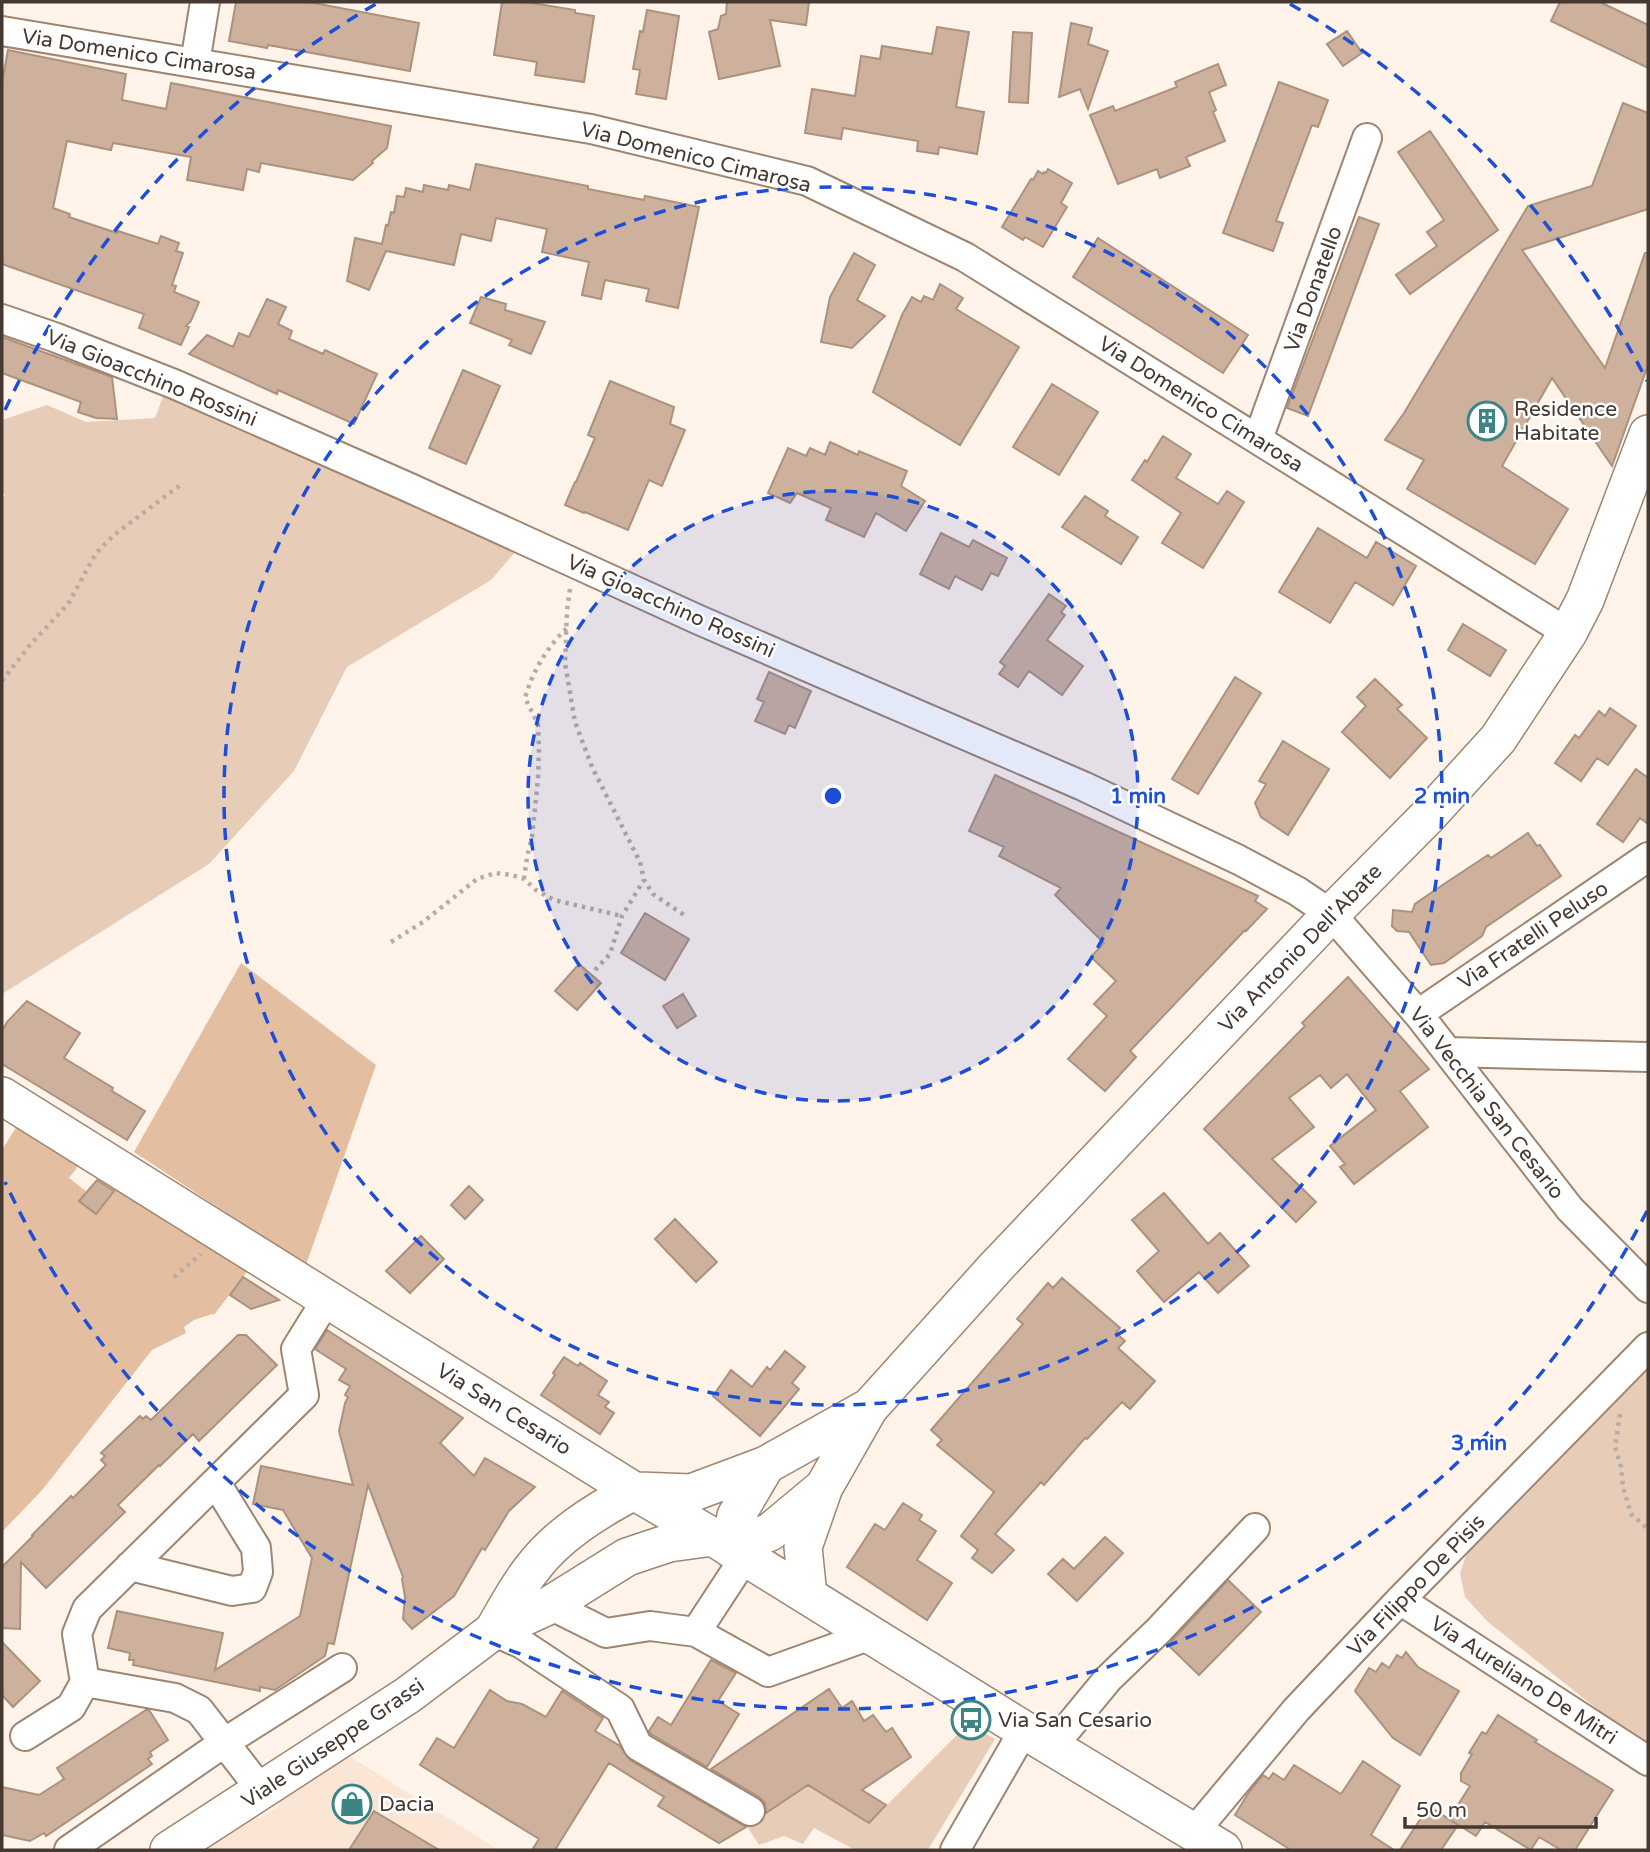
<svg xmlns="http://www.w3.org/2000/svg" width="1650" height="1852" font-family="'Varela Round',sans-serif">
<style>
.built{fill:#fbe6d5}
.green{fill:#e7ccb8}
.forest{fill:#e3bea0}
.building{fill:#cdb19c;stroke:#ac927d;stroke-width:2}
.lines{fill:none;stroke-linecap:round;stroke-linejoin:round}
.minor-casing{stroke:#9f8570;stroke-width:32}
.major-casing{stroke:#9f8570;stroke-width:40}
.path{stroke:#b8aca4;stroke-width:4.5;stroke-dasharray:3.5 5;stroke-linecap:butt}
.minor{stroke:#fff;stroke-width:28}
.major{stroke:#fff;stroke-width:37}
.ring{fill:none;stroke:#1d4ed8;stroke-width:3.5;stroke-dasharray:12 9}
.labels{text-anchor:middle;stroke-width:5;stroke-linejoin:round;paint-order:stroke}
.street-label{font-size:21px;fill:#453931;stroke:#fff}
.poi-label{font-size:21px;fill:#453931;stroke:#fff;text-anchor:start}
.centre{fill:#1d4ed8;stroke:#fff;stroke-width:3.5}
.ring-label{font-size:21px;text-anchor:middle;font-weight:bold;fill:#1d4ed8;stroke:#fff;stroke-width:5;stroke-linejoin:round;paint-order:stroke}
</style>
<rect width="100%" height="100%" fill="#fff3ea"/>
<!-- built -->
<path class="built" d="M 349,1756 L 499,1850 L 205,1850 L 255,1817 L 260,1818 L 278,1807 L 280,1801 Z"/>
<!-- green -->
<path class="green" d="M 165,391 L 516,551 L 491,580 L 347,667 L 294,771 L 209,864 L 2,994 L 2,501 L 5,494 L 2,493 L 2,420 L 47,405 L 86,422 L 155,418 Z
M 1648,1367 L 1648,1745 L 1617,1725 L 1488,1622 L 1465,1597 L 1460,1573 L 1468,1550 L 1629,1382 Z
M 968,1724 L 995,1739 L 928,1850 L 855,1850 L 814,1828 L 803,1844 L 784,1836 L 759,1845 L 747,1826 L 808,1785 L 869,1823 Z"/>
<!-- forest -->
<path class="forest" d="M 241,963 L 376,1065 L 306,1265 L 134,1152 Z
M 17,1126 L 79,1165 L 69,1178 L 87,1192 L 80,1201 L 96,1213 L 116,1188 L 249,1269 L 214,1315 L 212,1314 L 194,1320 L 184,1327 L 186,1333 L 152,1350 L 43,1489 L 2,1532 L 2,1150 Z"/>
<!-- building -->
<path class="building" d="M 236,2 L 309,2 L 419,23 L 410,71 L 268,45 L 267,48 L 229,41 Z
M 502,2 L 526,2 L 575,10 L 575,13 L 594,16 L 584,82 L 535,75 L 537,62 L 494,55 Z
M 727,2 L 809,2 L 806,25 L 770,20 L 780,66 L 719,79 L 709,32 L 718,29 L 721,16 L 726,14 Z
M 1560,2 L 1600,2 L 1648,25 L 1648,68 L 1551,21 Z
M 647,10 L 679,16 L 666,99 L 636,94 L 640,70 L 633,69 L 640,31 L 643,32 Z
M 1071,23 L 1092,28 L 1088,44 L 1108,51 L 1088,109 L 1080,89 L 1059,97 Z
M 937,27 L 969,32 L 956,107 L 984,112 L 977,154 L 939,147 L 938,154 L 917,151 L 918,141 L 843,128 L 841,139 L 805,133 L 812,89 L 855,96 L 861,56 L 880,59 L 882,46 L 932,54 Z
M 1347,31 L 1362,53 L 1343,66 L 1327,44 Z
M 1013,32 L 1032,33 L 1028,103 L 1009,102 Z
M 8,50 L 126,74 L 122,100 L 166,109 L 171,83 L 391,126 L 387,148 L 372,161 L 373,163 L 353,180 L 261,163 L 259,172 L 247,169 L 243,190 L 187,180 L 191,157 L 113,143 L 111,150 L 67,141 L 53,208 L 70,214 L 69,217 L 117,233 L 118,231 L 158,244 L 161,236 L 179,243 L 176,251 L 183,253 L 172,285 L 176,286 L 174,292 L 199,302 L 191,321 L 186,326 L 189,327 L 181,345 L 139,328 L 144,314 L 2,264 L 2,82 Z
M 1218,64 L 1226,85 L 1209,92 L 1216,110 L 1213,112 L 1225,141 L 1186,157 L 1190,166 L 1160,178 L 1157,169 L 1118,184 L 1090,115 L 1113,106 L 1115,111 L 1177,87 L 1175,82 Z
M 1279,82 L 1328,100 L 1318,127 L 1312,125 L 1276,221 L 1283,223 L 1273,251 L 1223,233 Z
M 1623,103 L 1648,113 L 1648,209 L 1522,250 L 1605,368 L 1645,253 L 1648,253 L 1648,365 L 1612,466 L 1552,378 L 1502,466 L 1568,509 L 1535,564 L 1407,489 L 1424,460 L 1385,440 L 1404,413 L 1528,206 L 1592,186 Z
M 1430,131 L 1498,230 L 1410,294 L 1396,275 L 1437,246 L 1427,232 L 1444,220 L 1398,152 Z
M 476,164 L 588,186 L 588,189 L 644,200 L 645,196 L 699,207 L 678,308 L 646,301 L 649,289 L 605,280 L 601,299 L 582,295 L 589,262 L 542,252 L 547,229 L 496,218 L 491,241 L 461,234 L 454,265 L 386,251 L 369,290 L 347,281 L 355,238 L 382,244 L 386,225 L 388,226 L 391,212 L 394,213 L 397,196 L 404,197 L 406,188 L 423,192 L 424,185 L 448,190 L 449,185 L 470,190 Z
M 1048,169 L 1072,183 L 1061,203 L 1067,207 L 1043,247 L 1025,237 L 1023,240 L 1002,227 L 1031,179 L 1033,180 L 1038,171 L 1043,174 L 1044,172 L 1046,173 Z
M 1359,217 L 1379,224 L 1308,416 L 1287,408 Z
M 1098,238 L 1248,335 L 1223,373 L 1073,277 Z
M 854,253 L 875,265 L 857,300 L 885,316 L 852,348 L 821,342 L 830,297 Z
M 940,284 L 963,298 L 956,309 L 1019,347 L 960,445 L 873,392 L 902,315 L 912,297 L 921,302 L 924,296 L 933,300 Z
M 481,297 L 506,304 L 505,310 L 545,322 L 531,354 L 509,345 L 512,340 L 470,323 Z
M 267,299 L 286,307 L 278,324 L 292,331 L 289,339 L 323,354 L 325,350 L 377,374 L 354,424 L 278,390 L 277,394 L 189,354 L 207,335 L 233,347 L 239,333 L 249,337 Z
M 2,337 L 112,377 L 117,419 L 96,418 L 78,412 L 81,402 L 2,373 Z
M 463,370 L 500,386 L 466,464 L 429,448 Z
M 610,381 L 674,407 L 670,424 L 685,430 L 662,486 L 649,480 L 628,530 L 585,512 L 584,513 L 565,505 L 575,482 L 576,482 L 595,438 L 588,435 Z
M 1052,384 L 1098,412 L 1059,475 L 1013,447 Z
M 1163,436 L 1191,454 L 1176,478 L 1218,504 L 1227,491 L 1244,502 L 1203,568 L 1162,543 L 1181,513 L 1132,480 L 1145,460 L 1147,462 Z
M 830,442 L 858,455 L 859,451 L 907,471 L 901,486 L 925,501 L 906,531 L 876,513 L 864,537 L 826,520 L 831,508 L 797,493 L 790,503 L 768,493 L 788,448 L 806,456 L 810,448 L 825,455 Z
M 1085,496 L 1108,511 L 1105,516 L 1138,537 L 1121,564 L 1062,527 Z
M 1318,528 L 1367,558 L 1376,542 L 1416,566 L 1393,605 L 1355,582 L 1330,623 L 1279,592 Z
M 941,533 L 969,547 L 973,540 L 1007,558 L 998,576 L 991,573 L 982,590 L 955,576 L 949,589 L 920,574 Z
M 1049,594 L 1066,606 L 1061,612 L 1065,615 L 1047,640 L 1083,666 L 1062,695 L 1029,671 L 1018,687 L 999,674 L 1005,666 L 1000,662 Z
M 1463,624 L 1506,650 L 1490,676 L 1448,650 Z
M 769,672 L 811,691 L 795,728 L 789,725 L 785,734 L 755,721 L 764,702 L 757,699 Z
M 1235,677 L 1261,693 L 1198,794 L 1172,779 Z
M 1375,679 L 1402,705 L 1397,709 L 1427,738 L 1390,778 L 1342,732 L 1366,706 L 1357,697 Z
M 1610,708 L 1636,726 L 1608,765 L 1597,758 L 1581,781 L 1555,763 L 1575,735 L 1579,738 L 1599,711 L 1605,716 Z
M 1283,741 L 1329,769 L 1288,835 L 1261,817 L 1255,803 L 1266,784 L 1259,781 Z
M 1636,769 L 1648,778 L 1648,824 L 1640,818 L 1623,842 L 1597,824 Z
M 995,775 L 1258,896 L 1255,901 L 1267,909 L 1246,931 L 1245,930 L 1130,1051 L 1136,1057 L 1105,1091 L 1068,1059 L 1107,1016 L 1094,1004 L 1116,981 L 1091,957 L 1104,943 L 1055,895 L 1061,888 L 999,856 L 1004,847 L 969,831 Z
M 1528,833 L 1537,846 L 1540,845 L 1561,876 L 1486,927 L 1482,936 L 1444,963 L 1431,965 L 1409,932 L 1397,931 L 1392,926 L 1393,910 L 1412,912 L 1415,904 L 1444,884 L 1488,855 L 1491,858 Z
M 645,913 L 689,939 L 665,980 L 621,953 Z
M 579,964 L 601,983 L 577,1010 L 555,991 Z
M 1348,977 L 1429,1069 L 1400,1091 L 1428,1127 L 1354,1184 L 1340,1167 L 1345,1164 L 1330,1146 L 1376,1110 L 1347,1074 L 1331,1088 L 1320,1075 L 1289,1098 L 1314,1127 L 1272,1159 L 1316,1202 L 1296,1222 L 1204,1129 L 1305,1026 L 1302,1023 Z
M 683,994 L 696,1016 L 677,1028 L 663,1006 Z
M 27,1001 L 80,1033 L 64,1058 L 113,1088 L 112,1091 L 145,1111 L 127,1140 L 2,1064 L 2,1031 L 7,1022 Z
M 97,1180 L 114,1191 L 96,1214 L 79,1201 Z
M 469,1186 L 483,1200 L 465,1219 L 451,1205 Z
M 1164,1193 L 1208,1244 L 1220,1233 L 1249,1266 L 1218,1293 L 1199,1272 L 1164,1302 L 1137,1271 L 1159,1251 L 1132,1220 Z
M 675,1219 L 717,1262 L 696,1282 L 655,1239 Z
M 421,1236 L 444,1259 L 410,1293 L 386,1271 Z
M 243,1277 L 279,1300 L 251,1309 L 230,1295 Z
M 1062,1278 L 1120,1328 L 1116,1333 L 1125,1341 L 1118,1348 L 1155,1381 L 1130,1409 L 1122,1402 L 1087,1439 L 1085,1438 L 1044,1485 L 1041,1482 L 995,1534 L 1014,1550 L 992,1573 L 972,1558 L 978,1550 L 961,1536 L 994,1492 L 937,1445 L 942,1440 L 931,1430 L 1023,1324 L 1017,1319 L 1048,1283 L 1053,1288 Z
M 327,1330 L 463,1418 L 440,1443 L 474,1476 L 485,1458 L 535,1487 L 509,1511 L 485,1550 L 482,1548 L 454,1596 L 412,1629 L 403,1619 L 405,1597 L 402,1579 L 403,1577 L 368,1485 L 334,1644 L 328,1643 L 325,1656 L 275,1690 L 260,1687 L 260,1691 L 133,1665 L 134,1660 L 129,1660 L 130,1653 L 108,1648 L 117,1611 L 223,1633 L 215,1670 L 300,1616 L 312,1558 L 283,1510 L 253,1504 L 261,1466 L 353,1485 L 339,1431 L 345,1403 L 348,1397 L 345,1395 L 350,1386 L 339,1380 L 346,1369 L 315,1349 Z
M 238,1335 L 246,1335 L 277,1365 L 199,1441 L 193,1434 L 160,1466 L 159,1465 L 118,1505 L 125,1512 L 46,1588 L 21,1562 L 20,1629 L 2,1628 L 2,1567 L 33,1536 L 32,1535 L 71,1496 L 73,1498 L 106,1465 L 101,1460 L 105,1456 L 101,1453 L 140,1416 L 143,1419 L 146,1416 L 151,1420 Z
M 785,1351 L 805,1367 L 792,1383 L 799,1389 L 760,1436 L 713,1396 L 731,1370 L 752,1387 L 767,1367 L 770,1370 Z
M 564,1357 L 578,1366 L 580,1363 L 607,1381 L 598,1395 L 609,1402 L 605,1407 L 614,1413 L 600,1434 L 541,1395 L 555,1375 L 553,1373 Z
M 903,1503 L 922,1515 L 919,1520 L 936,1531 L 917,1560 L 952,1583 L 927,1620 L 847,1567 L 875,1524 L 885,1530 Z
M 1105,1537 L 1123,1553 L 1077,1601 L 1048,1574 L 1063,1559 L 1074,1569 Z
M 1228,1580 L 1261,1612 L 1199,1675 L 1168,1645 Z
M 2,1642 L 40,1681 L 13,1707 L 2,1695 Z
M 1406,1652 L 1418,1667 L 1459,1691 L 1420,1755 L 1393,1738 L 1355,1691 L 1369,1668 L 1376,1672 L 1382,1663 L 1389,1668 L 1397,1655 L 1402,1658 Z
M 711,1660 L 736,1673 L 718,1701 L 739,1714 L 707,1767 L 651,1734 L 649,1731 L 658,1717 L 671,1725 Z
M 829,1689 L 842,1708 L 852,1701 L 864,1721 L 873,1715 L 886,1732 L 892,1728 L 911,1757 L 862,1790 L 886,1805 L 869,1823 L 808,1785 L 766,1813 L 765,1803 L 759,1797 L 711,1769 Z
M 490,1690 L 507,1701 L 522,1704 L 546,1717 L 562,1691 L 603,1718 L 595,1731 L 620,1746 L 630,1760 L 746,1827 L 719,1843 L 658,1806 L 664,1797 L 609,1763 L 555,1850 L 532,1850 L 539,1839 L 420,1765 L 437,1738 L 454,1748 Z
M 146,1710 L 149,1710 L 168,1740 L 150,1752 L 152,1756 L 148,1759 L 152,1764 L 46,1836 L 44,1833 L 30,1841 L 2,1835 L 2,1787 L 39,1795 L 64,1779 L 57,1768 Z
M 1498,1715 L 1537,1740 L 1535,1742 L 1613,1790 L 1575,1850 L 1561,1850 L 1539,1837 L 1531,1850 L 1485,1822 L 1476,1836 L 1449,1819 L 1470,1786 L 1461,1781 L 1461,1773 L 1472,1754 L 1469,1753 L 1482,1732 L 1486,1734 Z
M 1363,1761 L 1400,1786 L 1371,1835 L 1394,1850 L 1291,1850 L 1235,1815 L 1249,1792 L 1263,1775 L 1269,1779 L 1273,1773 L 1284,1780 L 1294,1765 L 1341,1794 Z
M 1429,1806 L 1458,1825 L 1441,1850 L 1400,1850 Z
M 374,1811 L 439,1850 L 349,1850 Z"/>
<g class="lines">
<defs>
<path id="minor" d="M 2,31 L 591,129 L 807,181 L 965,257 L 1568,633
M 195,63 L 205,2
M 2,319 L 54,337 L 174,384 L 410,488 L 699,620 L 1083,786 L 1239,860 L 1297,891 L 1331,914 L 1418,1014 L 1570,1209 L 1648,1288
M 1258,439 L 1367,138
M 1418,1014 L 1648,857
M 1448,1052 L 1648,1057
M 745,1557 L 696,1632 L 768,1672 L 871,1635
M 130,1566 L 232,1591 L 252,1588 L 258,1572 L 256,1548 L 216,1483
M 1400,1600 L 1648,1761
M 550,1605 L 606,1633 L 650,1626 L 696,1632
M 493,1631 L 522,1644 L 620,1709 L 638,1746 L 750,1811
M 25,1736 L 71,1707 L 85,1682
M 1052,1747 L 1108,1679 L 1159,1630 L 1255,1528
M 262,1791 L 199,1710 L 175,1698 L 85,1682 L 77,1634 L 87,1609 L 304,1395 L 296,1349 L 327,1299
M 1194,1832 L 1296,1710 L 1400,1600 L 1648,1347
M 69,1850 L 225,1742 L 342,1668
M 955,1850 L 1024,1730"/>
<path id="major" d="M 2,1096 L 634,1491 L 713,1537 L 1024,1730 L 1223,1850
M 638,1491 L 691,1493 L 766,1465 L 868,1408
M 730,1548 L 770,1532 L 824,1487
M 730,1548 L 736,1516 L 766,1465
M 808,1596 L 803,1547 L 824,1487 L 869,1408 L 995,1268 L 1331,914 L 1427,817 L 1498,739 L 1568,633 L 1585,600 L 1648,434
M 493,1631 C 505,1611 516,1589 531,1570 C 557,1535 596,1511 634,1491
M 169,1850 L 408,1695 L 493,1631 L 550,1605 L 627,1557 L 669,1543 L 713,1537"/>
</defs>
<!-- minor casing -->
<use href="#minor" class="minor-casing"/>
<!-- major casing -->
<use href="#major" class="major-casing"/>
<!-- path -->
<path class="path" d="M 570,589 L 567,611 L 565,663 L 575,722 L 592,767 L 640,862 L 644,880 L 653,894 L 684,915
M 2,681 L 29,646 L 68,604 L 96,553 L 114,535 L 183,483
M 524,879 L 527,857 L 532,837 L 538,779 L 539,749 L 538,724 L 525,698 C 532,672 548,646 567,628
M 391,942 L 423,922 L 477,879 L 495,873 L 512,875 L 524,879 L 536,890 L 554,900 L 622,916
M 595,970 L 610,954 L 622,916 L 644,880
M 174,1277 L 201,1254
M 1620,1414 L 1615,1447 L 1621,1467 L 1623,1487 L 1631,1514 L 1648,1529"/>
<!-- minor -->
<use href="#minor" class="minor"/>
<!-- major -->
<use href="#major" class="major"/>
</g>
<!-- distance rings -->
<circle cx="833" cy="796" r="305" fill="#1d4ed8" fill-opacity=".12"/>
<g class="ring">
<circle cx="833" cy="796" r="305"/>
<circle cx="833" cy="796" r="609"/>
<path d="M1647 1211A914 914 0 0 1 5 1182M5 410A914 914 0 0 1 376 4M1290 4A914 914 0 0 1 1647 381"/>
</g>
<!-- icons -->
<defs>
<symbol id="building-ring" viewBox="-11 -11 22 22"><circle r="9.5" fill="#fff" stroke="#3c8585" stroke-width="1.5"/><path d="M-4-6H4V6H1V3H-1V6H-4ZM-2.5-4.3h1.7v1.8h-1.7ZM.8-4.3h1.7v1.8H.8ZM-2.5-1h1.7V.8h-1.7ZM.8-1h1.7V.8H.8Z" fill="#3c8585"/></symbol>
<symbol id="bus-ring" viewBox="-11 -11 22 22"><circle r="9.5" fill="#fff" stroke="#3c8585" stroke-width="1.5"/><path d="M-5-6H5V4H4V6H2V4H-2V6H-4V4H-5ZM-3.5-4V0h7V-4ZM-3.5 1.2v1.5H-2V1.2ZM2 1.2v1.5H3.5V1.2Z" fill="#3c8585"/></symbol>
<symbol id="shop-ring" viewBox="-11 -11 22 22"><circle r="9.5" fill="#fff" stroke="#3c8585" stroke-width="1.5"/><path d="M-5-2.5h2.3a2.7 3.5 0 0 1 5.4 0H5L5.5 6h-11ZM-1.5-2.5h3a1.5 2.3 0 0 0-3 0Z" fill="#3c8585"/></symbol>
</defs>
<g fill-rule="evenodd">
<use href="#building-ring" x="1465" y="399" width="44" height="44"/>
<use href="#bus-ring" x="949" y="1698" width="44" height="44"/>
<use href="#shop-ring" x="330" y="1782" width="44" height="44"/>
</g>
<g class="labels">
<!-- street labels -->
<g class="street-label">
<text transform="translate(139 54) rotate(9)" y="7">Via Domenico Cimarosa</text>
<text transform="translate(696 157) rotate(14)" y="7">Via Domenico Cimarosa</text>
<text transform="translate(1313 289) rotate(-70)" y="7">Via Donatello</text>
<text transform="translate(152 378) rotate(22)" y="7">Via Gioacchino Rossini</text>
<text transform="translate(1201 404) rotate(32)" y="7">Via Domenico Cimarosa</text>
<text transform="translate(671 606) rotate(24)" y="7">Via Gioacchino Rossini</text>
<text transform="translate(1533 935) rotate(-34)" y="7">Via Fratelli Peluso</text>
<text transform="translate(1300 948) rotate(-46)" y="7">Via Antonio Dell'Abate</text>
<text transform="translate(1487 1103) rotate(52)" y="7">Via Vecchia San Cesario</text>
<text transform="translate(504 1409) rotate(32)" y="7">Via San Cesario</text>
<text transform="translate(1416 1585) rotate(-46)" y="7">Via Filippo De Pisis</text>
<text transform="translate(1524 1680) rotate(33)" y="7">Via Aureliano De Mitri</text>
<text transform="translate(333 1743) rotate(-34)" y="7">Viale Giuseppe Grassi</text>
</g>
<!-- poi labels -->
<g class="poi-label">
<text x="1514" y="416">Residence<tspan x="1514" dy="24">Habitate</tspan></text>
<text x="998" y="1727">Via San Cesario</text>
<text x="379" y="1811">Dacia</text>
</g>
</g>
<circle cx="833" cy="796" r="10" class="centre"/>
<g class="ring-label">
<text x="1138" y="803">1 min</text>
<text x="1442" y="803">2 min</text>
<text x="1479" y="1450">3 min</text>
</g>
<!-- border -->
<rect width="1650" height="1852" fill="none" stroke="#453931" stroke-width="7"/>
<!-- scale -->
<path d="M1405 1817v10h191v-10" fill="none" stroke="#453931" stroke-width="3.5"/>
<text x="1416" y="1817" font-size="21" fill="#453931" stroke="#ffffff" stroke-width="5" paint-order="stroke">50 m</text>
</svg>
